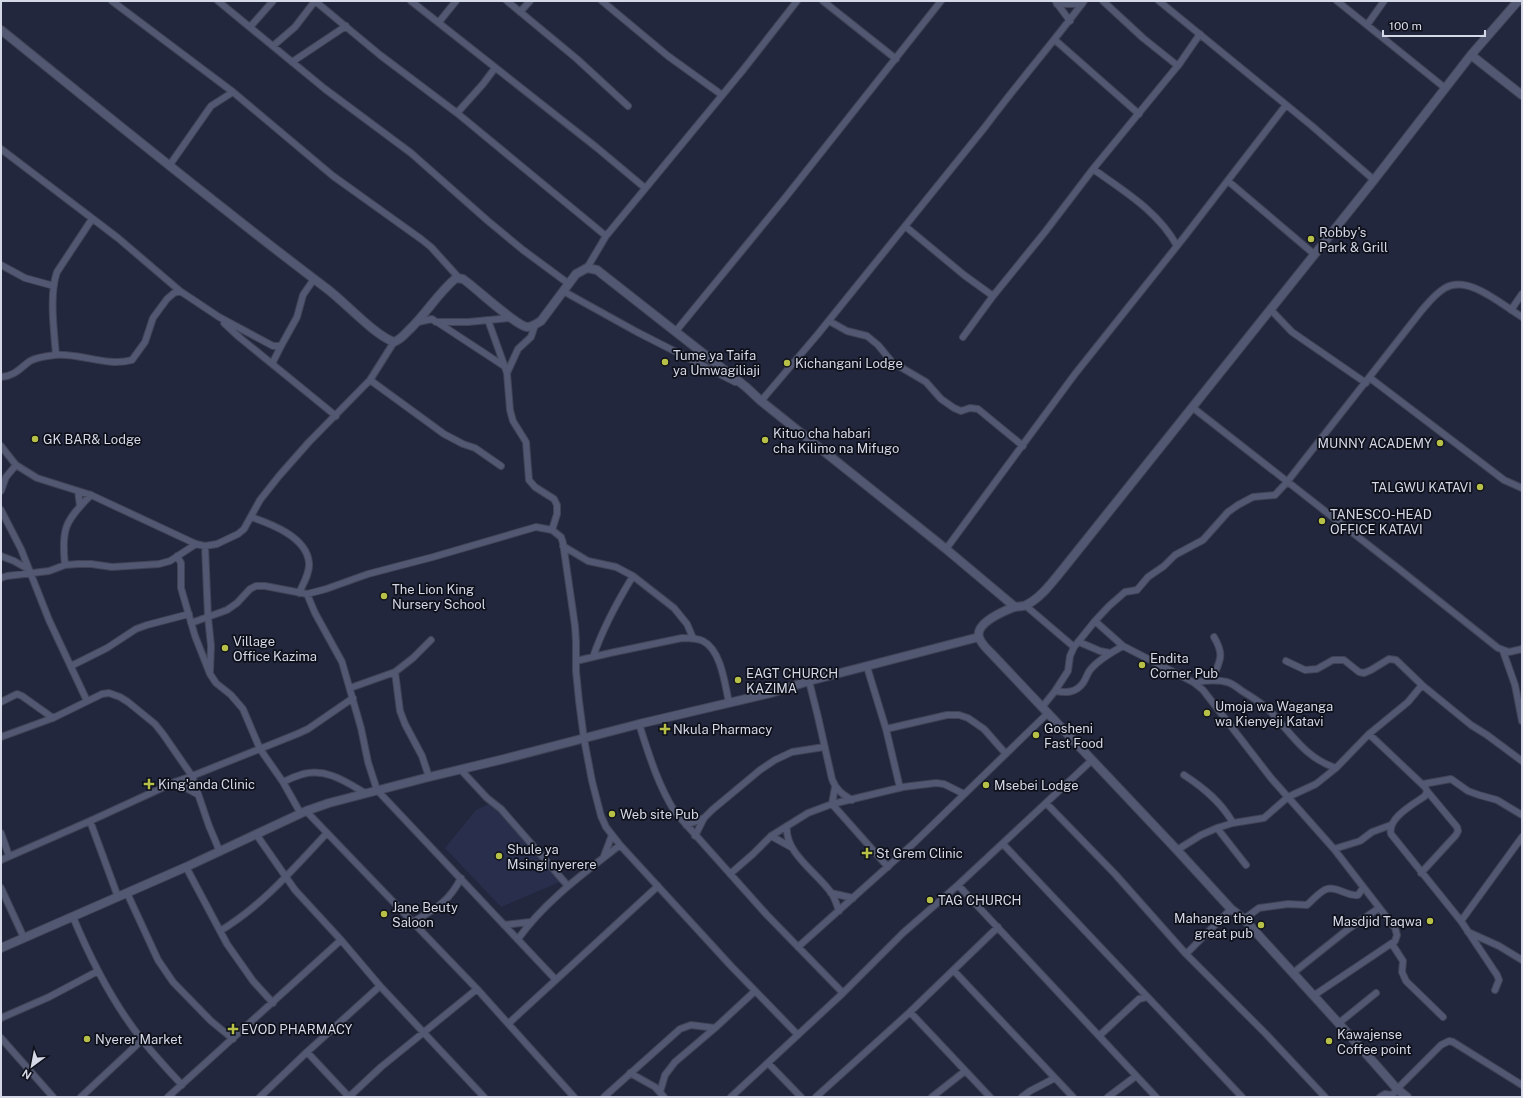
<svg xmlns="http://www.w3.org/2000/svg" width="1523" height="1098" font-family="'Public Sans',sans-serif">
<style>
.built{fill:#282e4b}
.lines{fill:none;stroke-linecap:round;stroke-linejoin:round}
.minor-casing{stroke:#404356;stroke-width:8}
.tertiary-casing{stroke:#404356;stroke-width:10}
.minor{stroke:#525871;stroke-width:6}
.tertiary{stroke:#525871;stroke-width:8}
.poi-dot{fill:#b8c147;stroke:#0e101a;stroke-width:1.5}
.labels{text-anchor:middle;stroke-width:3.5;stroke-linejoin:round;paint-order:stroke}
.poi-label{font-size:13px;fill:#d4d8e7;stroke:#0e101a;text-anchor:start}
</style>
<rect width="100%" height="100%" fill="#22273d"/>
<!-- built -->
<path class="built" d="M 491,803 L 537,854 L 560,882 L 501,907 L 445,848 L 476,810 Z"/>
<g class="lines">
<defs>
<path id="minor" d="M 112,1 L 233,92 L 333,176 L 421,239 L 431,247 L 459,278
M 218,1 L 325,89 L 411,153 L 488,221 L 523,250 L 569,284
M 315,1 L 380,55 L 457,113 L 606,236
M 411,1 L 596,147 L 645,188
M 507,1 L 577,59 L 628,106
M 602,1 L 668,56 L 722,95
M 823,1 L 896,59
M 1103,1 L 1143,38 L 1178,66
M 1159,1 L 1312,126 L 1374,180
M 1337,1 L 1445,88
M 1056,2 L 1070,21
M 1057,4 L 1082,4
M 520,12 L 530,1
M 439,22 L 456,1
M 1367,25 L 1384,1
M 250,27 L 273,1
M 1055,40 L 1139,114
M 273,46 L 295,27 L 315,1
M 292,62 L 346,26
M 457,113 L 483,84 L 495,68
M 1,149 L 118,238 L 180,291 L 219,317 L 273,346 L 281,346 L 297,317 L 303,295 L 314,279
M 169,166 L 211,106 L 233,92
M 1093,169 C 1124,191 1159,212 1177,246
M 1228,181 L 1314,254
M 905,226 L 964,275 L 993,296
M 1,265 L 25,278 L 54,286
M 587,268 L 606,236 L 743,70 L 797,1
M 563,291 L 637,332 L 735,382
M 1270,309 L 1292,332 L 1366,383
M 1511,310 L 1522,294
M 488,320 L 507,373 L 510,410 L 513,421 L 526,442 L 529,480 L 535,487 L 554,499 L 557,505 L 557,514 L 552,530
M 829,321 L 847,331 L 867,336 L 878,345 L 892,362 L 926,382 L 941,399 L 954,408 L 961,411 L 970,408 L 978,409 L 1023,446
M 418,322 L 432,319 L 436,322 L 468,322 L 511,318
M 437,322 L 504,366
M 224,323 L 239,337 L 336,416
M 676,331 L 785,198 L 941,1
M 963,337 L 993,296 L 1045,232 L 1093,169 L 1180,63 L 1200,34
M 56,355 C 54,331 49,294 57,272 L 92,219
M 272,364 L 281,346
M 507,373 L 518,349 L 531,337 L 535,325
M 1,377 C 15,376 20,368 30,361 C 37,357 47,356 55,355 C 80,353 108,367 132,360 L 145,342 L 153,318 L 167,299 L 174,293 L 180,291
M 1370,378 L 1504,480 L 1522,488
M 370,380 L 444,434 L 463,444 L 475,448 L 501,466
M 761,401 L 818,334 L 985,127 C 1017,84 1052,44 1084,1
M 1192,407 L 1399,569 L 1498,648 L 1509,652 L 1522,649
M 1,446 L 16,465 L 37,478 L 91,495 L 196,544 L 205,546 L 217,544 L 238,534 L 244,529 L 260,500 L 279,476 L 309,442 L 370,380 L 394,342
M 1,491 L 6,477 L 16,465
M 78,491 L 80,506
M 1,510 L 21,549 L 49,620 L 87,701
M 251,517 C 271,524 307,537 309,563 C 310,573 303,584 299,593
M 205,546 L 208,617 L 211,646 L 210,671
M 563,546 L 588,561 L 616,567 L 633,576 L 674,608 L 687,624 L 693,638
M 946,549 L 1075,374 L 1185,236 L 1286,105
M 1,556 L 14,561 L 28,569
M 177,556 L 181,563 L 181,588 L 195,636 L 210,674 L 216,683 L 231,695 L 243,709 L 260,749 L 283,782 L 301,814
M 65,565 C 61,529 65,521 91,495
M 1,578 L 7,576 L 49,571 L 65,565 L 78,564 L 91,564 L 112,567 L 159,564 L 170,561 L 196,544
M 307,594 L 315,613 L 342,662 L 361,728 L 368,762 L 377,790 L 556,980
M 1026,606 L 1074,647
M 1095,621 L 1123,646 L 1193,682 L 1203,690 L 1271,778 L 1334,849 L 1395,928 L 1397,935 L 1395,941 L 1313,996
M 191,623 L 227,610 L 237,603 L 250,589 L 256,586 L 265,586 L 307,594 L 326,589 L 368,574 L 433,557 L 536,527 L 552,530 L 561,537 L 563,543 L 575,626 L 576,642 L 576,671 L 579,701 L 584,739 L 592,781 L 601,816 L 606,827 L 620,845 L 731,966 L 798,1035
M 1079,642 L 1100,651 L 1110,653
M 1503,651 L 1515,685 L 1522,721
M 593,657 C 603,628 617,602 633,576
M 576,661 L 610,653 L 682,638 C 689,638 697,638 703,641 C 721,650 725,684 729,703
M 1286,661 L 1305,670 L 1317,669 L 1333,660 L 1344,660 L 1359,672 L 1364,673 L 1371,670 L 1389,659 L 1396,660 L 1422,685 L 1471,725 L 1487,735 L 1522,761
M 71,666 L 107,648 L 136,629 L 147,625 L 189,614
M 867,667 L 886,729 L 900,788
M 395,672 L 400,711 L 405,724 L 422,756 L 429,777
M 1212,680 C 1220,660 1225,656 1214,637
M 809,681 L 818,717 L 832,779 C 836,790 842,794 852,800
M 1193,682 C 1204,681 1215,679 1227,682 C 1232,683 1238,688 1242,691 C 1252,697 1262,703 1270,711 C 1291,733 1305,758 1336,768
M 350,688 L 395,672 L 413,658 L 431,640
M 1055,691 C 1066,693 1076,693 1083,683 C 1086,679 1087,674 1090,670 C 1098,660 1112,652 1123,646
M 1,702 L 17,694 L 22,696 L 53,718
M 1043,706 L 1055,691 L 1068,671 L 1070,656 L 1074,647 L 1095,621 L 1109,606 L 1125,592 L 1137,590 L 1148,577 L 1164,566 L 1175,555 L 1203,540 L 1228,512 L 1238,505 L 1253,497 L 1275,495 L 1287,482 L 1422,310 C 1429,302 1436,293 1445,288 C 1468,274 1502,305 1522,317
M 639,724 C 649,755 658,785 675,812 L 767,915 L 843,993
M 886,729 L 947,715 L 959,715 L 968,718 L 984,729 L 1006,754
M 1369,734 L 1425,787 L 1427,791 L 1425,796 C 1414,804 1387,818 1391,834 L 1461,921 L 1497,975 L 1499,980 L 1495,990
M 1,737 L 53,718 L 102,694 L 109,693 L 120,697 L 128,702 L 155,724 L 163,734 L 192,776 L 209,826 L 220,852
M 461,770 L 487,798 L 501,809 L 568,886
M 1184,775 C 1204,788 1221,802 1233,823
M 175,782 L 197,794
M 283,782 C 289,779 296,776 303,774 C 327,768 346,782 365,793
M 1423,784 L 1451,779 L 1468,791 L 1479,795 L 1497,800 L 1522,815
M 835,787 L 832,804 L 888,867
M 1046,803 L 1115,874 L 1186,954 L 1266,1034 L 1325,1097
M 306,811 L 477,989 L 574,1097
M 90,821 L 118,897
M 686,825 L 704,818
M 787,826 C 784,853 818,873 832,894 C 835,899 837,905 839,911
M 1217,828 L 1246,865
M 1,833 L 9,856
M 256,834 L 295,890 L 341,940 L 380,986 L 484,1097
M 695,836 L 704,818 L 712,810 L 760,770 L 775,760 L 792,752 L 824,747
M 771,836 L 791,847
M 1003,844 L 1242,1097
M 1334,849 L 1360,841 L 1372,832 L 1391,825
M 1177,850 L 1201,835 L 1217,828 L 1233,823 L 1264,818 L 1288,797 L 1316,784 L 1336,768 L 1369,734 L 1408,702 L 1422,685
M 604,856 L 612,835
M 1,860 L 90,821 L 175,782 L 192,776 L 297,734 L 308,729 L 353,698
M 186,867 L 227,944 L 253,981 L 273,1003
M 1421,873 L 1456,835 L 1458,831 L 1457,827 L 1427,791
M 730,874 L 753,854 L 771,836 L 808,813 L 832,804 L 903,787 L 936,783 L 944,784 L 964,794
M 958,885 L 1156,1097
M 1,888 L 24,938
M 127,893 L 158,960 L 173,982 L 211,1021 L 233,1039
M 831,893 L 853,898
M 73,917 C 91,960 113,1004 143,1041 C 155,1056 168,1070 182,1085
M 1244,919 L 1259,908 L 1288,904 L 1307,905 C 1313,900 1320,891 1327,889 C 1337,886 1348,897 1358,895 L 1363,888
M 1461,921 L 1522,837
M 413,922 C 435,909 449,902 461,878
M 504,925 L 530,922
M 220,931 C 262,906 294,868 327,833
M 1468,932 L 1499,946 L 1522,960
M 518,939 C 545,901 584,873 620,845
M 1392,944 L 1403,961 L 1402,972 L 1406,981 L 1443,1017
M 798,947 L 914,843 L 1048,713
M 1186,954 L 1231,909
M 954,971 L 1073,1097
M 1293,973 L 1347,930 L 1379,908
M 910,1012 L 990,1097
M 1,1018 L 49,997 L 98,971
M 509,1023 L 658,886
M 1339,1023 L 1376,993
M 1099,1036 L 1139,999 L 1147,997
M 1,1038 L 53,1097
M 307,1052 L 349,1097
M 768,1063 L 801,1097
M 630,1073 L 655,1087 L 664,1097
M 660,1092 L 665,1075 L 675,1062 L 715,1028 L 755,991
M 81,1097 L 142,1040
M 168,1097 L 341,940
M 260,1097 L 307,1052 L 380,986
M 349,1097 L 381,1067 L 477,989
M 604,1097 L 680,1029 L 691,1025 L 715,1028
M 731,1097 L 843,993 L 903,933 L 958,885 L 1092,760
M 816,1097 L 910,1012 L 998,927
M 932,1097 L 965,1071
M 1022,1097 L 1030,1091 L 1055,1078
M 1108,1097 L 1136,1076
M 1380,1097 L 1385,1094 L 1392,1095
M 1391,1097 L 1397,1089 L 1441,1045 L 1449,1041 L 1453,1042 L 1522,1085"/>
<path id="tertiary" d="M 1,30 C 109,117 216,205 326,288 C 345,302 374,335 394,342 C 400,340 404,335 409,330 C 426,314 438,293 456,278 L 463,279 C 476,288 515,325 527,327 C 532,327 536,324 541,321 L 576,274 L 587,268 L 597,270 L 746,387 L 761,401 L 946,549 L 1015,607
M 1471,55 L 1522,95
M 1,948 L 186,867 L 306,811 L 329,803 L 429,777 L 504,759 L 639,724 L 771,693 L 809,681 L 979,637
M 1407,1097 L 1397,1089 C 1347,1031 1295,976 1244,919 L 1231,909 L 1177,850 L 992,654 C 988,650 981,644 979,637 C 975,623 1004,611 1014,607 C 1018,606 1023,607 1026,605 C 1041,598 1053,581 1063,569 L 1374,180 L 1471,55 L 1518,1"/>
</defs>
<!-- minor casing -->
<use href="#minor" class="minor-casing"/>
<!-- tertiary casing -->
<use href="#tertiary" class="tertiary-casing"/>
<!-- minor -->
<use href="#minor" class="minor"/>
<!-- tertiary -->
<use href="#tertiary" class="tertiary"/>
</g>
<!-- markers -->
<g class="poi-dot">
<circle cx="1311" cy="239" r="4"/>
<circle cx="665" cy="362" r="4"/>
<circle cx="787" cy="363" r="4"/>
<circle cx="35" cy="439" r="4"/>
<circle cx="765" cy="440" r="4"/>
<circle cx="1440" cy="443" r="4"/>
<circle cx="1480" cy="487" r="4"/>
<circle cx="1322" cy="521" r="4"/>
<circle cx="384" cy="596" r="4"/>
<circle cx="225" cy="648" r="4"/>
<circle cx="1142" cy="665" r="4"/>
<circle cx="738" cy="680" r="4"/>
<circle cx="1207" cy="713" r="4"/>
<path d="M663 723h4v4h4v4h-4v4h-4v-4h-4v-4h4z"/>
<circle cx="1036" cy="735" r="4"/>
<path d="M147 778h4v4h4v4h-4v4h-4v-4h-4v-4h4z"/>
<circle cx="986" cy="785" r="4"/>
<circle cx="612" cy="814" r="4"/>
<path d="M865 847h4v4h4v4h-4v4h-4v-4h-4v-4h4z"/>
<circle cx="499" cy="856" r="4"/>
<circle cx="930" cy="900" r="4"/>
<circle cx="384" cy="914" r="4"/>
<circle cx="1430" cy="921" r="4"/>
<circle cx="1261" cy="925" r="4"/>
<path d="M231 1023h4v4h4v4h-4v4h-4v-4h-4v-4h4z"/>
<circle cx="87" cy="1039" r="4"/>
<circle cx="1329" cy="1041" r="4"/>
</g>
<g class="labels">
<!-- poi labels -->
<g class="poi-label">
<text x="1319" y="237">Robby's<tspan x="1319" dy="15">Park &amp; Grill</tspan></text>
<text x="673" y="360">Tume ya Taifa<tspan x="673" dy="15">ya Umwagiliaji</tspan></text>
<text x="795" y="368">Kichangani Lodge</text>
<text x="773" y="438">Kituo cha habari<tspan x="773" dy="15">cha Kilimo na Mifugo</tspan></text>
<text x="43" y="444">GK BAR&amp; Lodge</text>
<text x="1432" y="448" text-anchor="end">MUNNY ACADEMY</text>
<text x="1472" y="492" text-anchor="end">TALGWU KATAVI</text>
<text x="1330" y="519">TANESCO-HEAD<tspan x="1330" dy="15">OFFICE KATAVI</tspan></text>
<text x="392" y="594">The Lion King<tspan x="392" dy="15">Nursery School</tspan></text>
<text x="233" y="646">Village<tspan x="233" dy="15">Office Kazima</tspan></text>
<text x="1150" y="663">Endita<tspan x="1150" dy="15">Corner Pub</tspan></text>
<text x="746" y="678">EAGT CHURCH<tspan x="746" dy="15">KAZIMA</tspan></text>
<text x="1215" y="711">Umoja wa Waganga<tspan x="1215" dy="15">wa Kienyeji Katavi</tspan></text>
<text x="1044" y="733">Gosheni<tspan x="1044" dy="15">Fast Food</tspan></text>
<text x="673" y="734">Nkula Pharmacy</text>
<text x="158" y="789">King'anda Clinic</text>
<text x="994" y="790">Msebei Lodge</text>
<text x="620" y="819">Web site Pub</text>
<text x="507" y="854">Shule ya<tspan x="507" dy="15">Msingi nyerere</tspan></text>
<text x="876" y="858">St Grem Clinic</text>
<text x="938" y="905">TAG CHURCH</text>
<text x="392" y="912">Jane Beuty<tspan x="392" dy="15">Saloon</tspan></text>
<text x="1253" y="923" text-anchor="end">Mahanga the<tspan x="1253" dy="15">great pub</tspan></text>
<text x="1422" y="926" text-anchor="end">Masdjid Taqwa</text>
<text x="241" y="1034">EVOD PHARMACY</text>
<text x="1337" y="1039">Kawajense<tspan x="1337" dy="15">Coffee point</tspan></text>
<text x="95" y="1044">Nyerer Market</text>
</g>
</g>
<!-- border -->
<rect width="1523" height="1098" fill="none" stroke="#d4d8e7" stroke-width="4"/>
<!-- north arrow -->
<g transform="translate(32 1066) rotate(212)" stroke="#0e101a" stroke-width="3" paint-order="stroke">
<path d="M0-3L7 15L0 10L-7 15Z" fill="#d4d8e7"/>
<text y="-6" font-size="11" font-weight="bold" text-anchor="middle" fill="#d4d8e7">N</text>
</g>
<!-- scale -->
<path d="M1383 30v6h102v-6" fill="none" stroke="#d4d8e7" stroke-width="2"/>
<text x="1389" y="30" font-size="12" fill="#d4d8e7" stroke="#0e101a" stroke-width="3" paint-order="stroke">100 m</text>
</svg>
